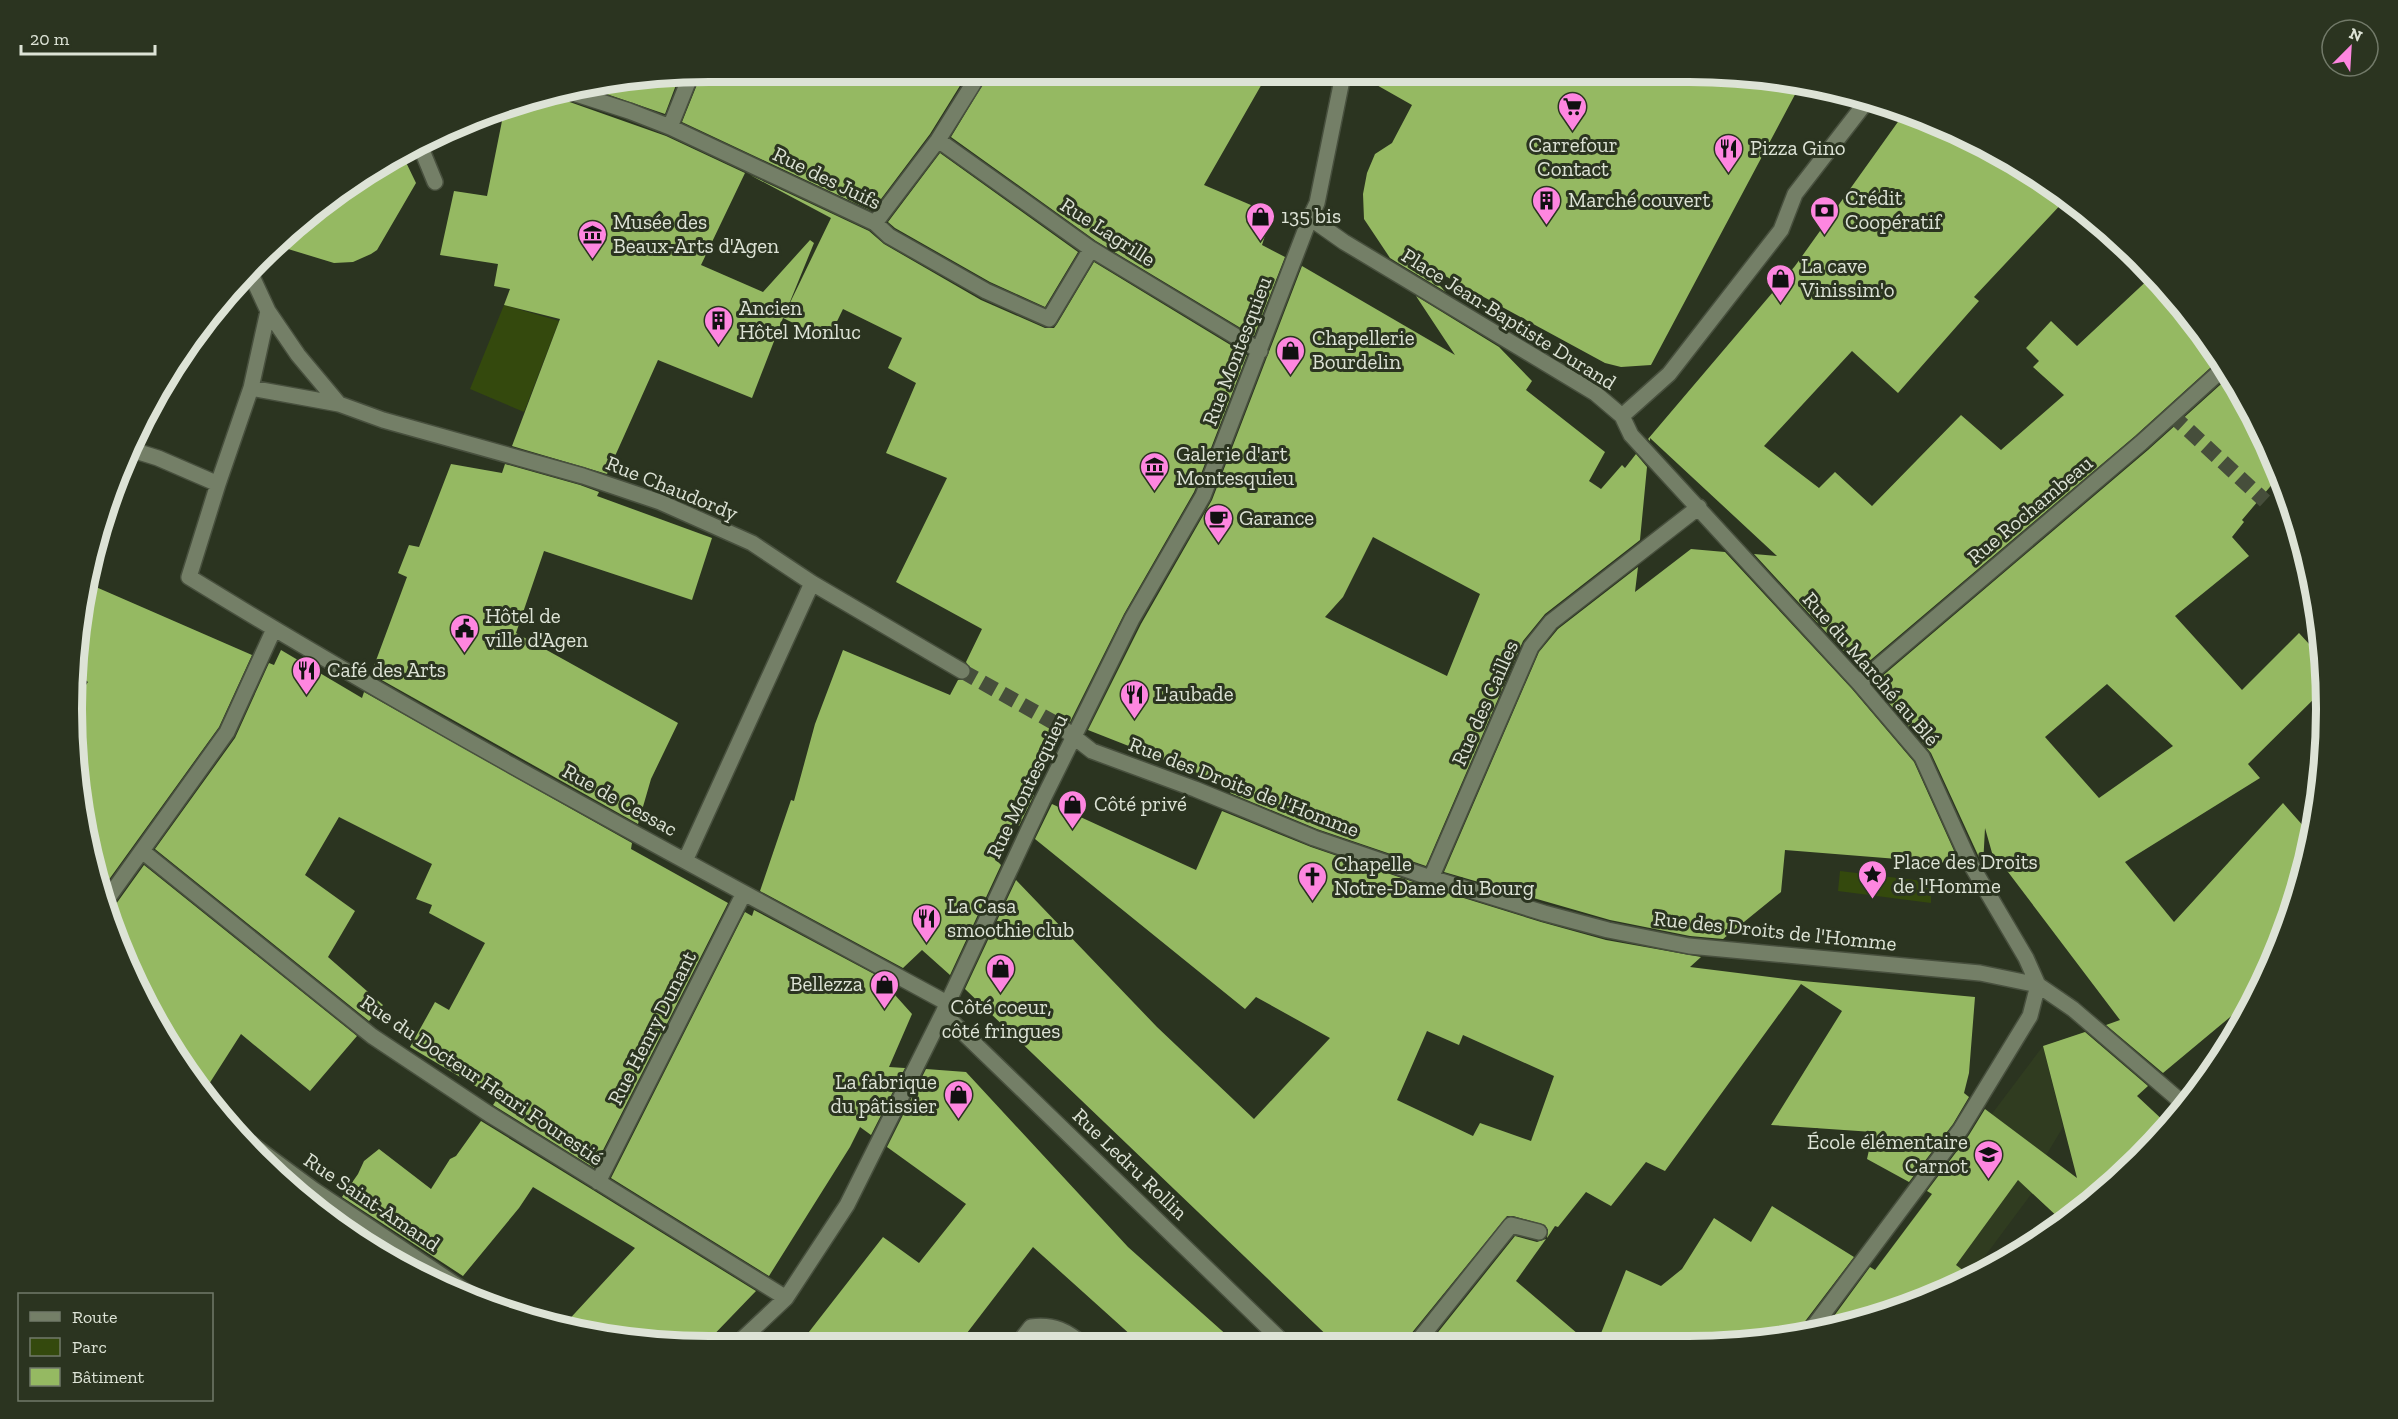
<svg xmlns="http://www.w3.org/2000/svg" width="2398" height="1419" font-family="'Zilla Slab',serif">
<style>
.built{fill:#303c20}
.green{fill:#34490d}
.building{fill:#95b962;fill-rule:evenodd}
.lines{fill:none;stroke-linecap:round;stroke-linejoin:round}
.minor-tunnel{stroke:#464e3b;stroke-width:15;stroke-dasharray:15 8;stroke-linecap:butt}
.minor-casing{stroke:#48503e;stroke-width:18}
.minor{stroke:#747f67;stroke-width:15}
.labels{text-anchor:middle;stroke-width:6;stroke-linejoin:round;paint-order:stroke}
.poi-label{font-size:21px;fill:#dde3d6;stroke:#2b3420;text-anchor:start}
.street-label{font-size:21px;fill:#dde3d6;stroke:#2b3420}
.rim{fill:none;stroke:#dde3d6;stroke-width:8}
</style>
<rect width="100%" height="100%" fill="#2b3420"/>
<!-- built -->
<path class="built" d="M 2043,1046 L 2063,1127 L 2039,1167 L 2032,1193 L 1968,1279 L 1893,1313 L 1852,1322 L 1906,1228 Z"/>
<!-- green -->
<path class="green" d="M 504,305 L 559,321 L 524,412 L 470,389 Z
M 1840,871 L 1931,882 L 1931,903 L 1838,891 Z"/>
<!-- building -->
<path class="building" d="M 1731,73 L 1799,87 L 1651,365 L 1621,367 L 1605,363 L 1414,259 L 1446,292 L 1398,263 L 1407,255 L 1405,254 L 1398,263 L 1390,258 L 1364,219 L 1363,194 L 1367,173 L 1375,154 L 1392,143 L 1412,105 L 1359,75 Z
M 1267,75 L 1204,185 L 1272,214 L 1262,245 L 1285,257 L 1254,336 L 1096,241 L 951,137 L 988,76 Z
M 944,76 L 966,76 L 930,134 L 872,211 L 682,122 L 700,77 Z
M 668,77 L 679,77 L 665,114 L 586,87 L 626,78 Z
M 558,93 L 564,100 L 666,136 L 745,173 L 701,265 L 763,292 L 810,240 L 814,243 L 787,309 L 831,218 L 750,175 L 869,231 L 884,244 L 981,300 L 1045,328 L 1054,328 L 1057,324 L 1094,262 L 1247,355 L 1194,492 L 1124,614 L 1070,722 L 1061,716 L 1052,721 L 1051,729 L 1055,734 L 1023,790 L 1034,795 L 1019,826 L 1014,822 L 988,851 L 1001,865 L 950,975 L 922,950 L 903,968 L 760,891 L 791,800 L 794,801 L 815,724 L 843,650 L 950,695 L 958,680 L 967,679 L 972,672 L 966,662 L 982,629 L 896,582 L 947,478 L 886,453 L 916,383 L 888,368 L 902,338 L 843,309 L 828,340 L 783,318 L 752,398 L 658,360 L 607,474 L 512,446 L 560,319 L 504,305 L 510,289 L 494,286 L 498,264 L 440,255 L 454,191 L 487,196 L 505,106 Z
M 1905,112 L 2042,179 L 2066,199 L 1974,297 L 1979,301 L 1898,393 L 1852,351 L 1764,446 L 1819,488 L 1835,472 L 1872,506 L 1961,415 L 2001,450 L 2064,395 L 2033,367 L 2039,361 L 2026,348 L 2051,321 L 2077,346 L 2153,275 L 2220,359 L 2135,436 L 1860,669 L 1754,554 L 1777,556 L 1650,438 L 1650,441 L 1648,439 L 1795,266 Z
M 940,153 L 1078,252 L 1045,307 L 990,282 L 895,228 L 888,222 Z
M 402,154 L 416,183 L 377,250 L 371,254 L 353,262 L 334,263 L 275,245 L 322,204 Z
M 1302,266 L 1455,355 L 1416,296 L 1499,347 L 1532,381 L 1526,390 L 1605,452 L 1589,481 L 1601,489 L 1622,465 L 1625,468 L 1636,454 L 1647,467 L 1640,540 L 1545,614 L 1523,641 L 1426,866 L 1317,829 L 1230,793 L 1233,787 L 1088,730 L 1141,624 L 1212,500 ZM 1373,537 L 1480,594 L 1447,676 L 1325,617 L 1343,597 Z
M 2230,376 L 2277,465 L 2280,475 L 2242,520 L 2244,522 L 2232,537 L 2249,556 L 2175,616 L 2242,690 L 2299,633 L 2321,657 L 2324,689 L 2248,764 L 2260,778 L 2125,862 L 2174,922 L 2283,803 L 2313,837 L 2278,953 L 2259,988 L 2235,1013 L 2163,1073 L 2106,1025 L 2120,1020 L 2005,868 L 1996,867 L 1985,828 L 1983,866 L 1931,753 L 1873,684 L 2148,450 ZM 2107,684 L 2173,746 L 2099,798 L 2045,737 Z
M 451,464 L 502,473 L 505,464 L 580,485 L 599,492 L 597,496 L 712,538 L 692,600 L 544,551 L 516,633 L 678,723 L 651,779 L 638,824 L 371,674 L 407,577 L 398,573 L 409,545 L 419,547 Z
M 1691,549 L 1725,552 L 1852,689 L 1914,762 L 1960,864 L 1785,850 L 1781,892 L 1723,939 L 1690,936 L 1610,920 L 1444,872 L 1539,652 L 1558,629 L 1638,567 L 1635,592 Z
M 89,584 L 252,655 L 219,727 L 100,892 L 84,834 L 72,710 L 73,704 L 88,682 L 77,673 Z
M 281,650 L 362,698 L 364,692 L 632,843 L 631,849 L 728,903 L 594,1168 L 493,1105 L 497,1099 L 410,1047 L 435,1002 L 449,1010 L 485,943 L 429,913 L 432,905 L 416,899 L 432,864 L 339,817 L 305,875 L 355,911 L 328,957 L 383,1005 L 369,1021 L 155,849 L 235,738 L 269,663 L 274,665 Z
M 1052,804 L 1196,870 L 1222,811 L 1311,847 L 1428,887 L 1541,922 L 1606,940 L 1701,957 L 1690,967 L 1803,981 L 1975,997 L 1969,1073 L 1964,1093 L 1969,1097 L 1953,1124 L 1909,1182 L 1867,1159 L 1873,1132 L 1771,1125 L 1842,1011 L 1801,984 L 1665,1171 L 1646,1162 L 1611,1206 L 1586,1192 L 1558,1227 L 1555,1226 L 1547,1238 L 1548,1230 L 1545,1225 L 1513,1216 L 1507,1216 L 1406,1340 L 1404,1346 L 1338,1346 L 965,989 L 1016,880 L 1157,1027 L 1254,1119 L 1330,1038 L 1256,997 L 1245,1009 L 1035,839 ZM 1427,1031 L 1459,1045 L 1463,1035 L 1554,1076 L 1531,1141 L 1480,1123 L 1473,1136 L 1397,1100 Z
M 144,865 L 357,1036 L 310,1091 L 241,1034 L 202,1095 L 157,1028 L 106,914 L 111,911 Z
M 754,910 L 889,982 L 886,985 L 912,1014 L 889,1067 L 905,1068 L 871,1135 L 860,1127 L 850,1147 L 769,1276 L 611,1178 L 745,912 L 752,916 Z
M 2085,1032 L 2148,1086 L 2137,1096 L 2167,1124 L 2125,1172 L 2061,1220 L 2018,1180 L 1956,1265 L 1972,1277 L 1893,1313 L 1826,1327 L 1870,1267 L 1875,1270 L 1932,1194 L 1927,1191 L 1969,1135 L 1985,1109 L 2077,1178 L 2043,1046 Z
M 926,1069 L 966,1072 L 1128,1247 L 1239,1346 L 1143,1346 L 1033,1247 L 957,1346 L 798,1346 L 883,1237 L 919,1263 L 966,1204 L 887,1147 Z
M 481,1121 L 593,1190 L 756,1291 L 703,1346 L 667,1346 L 564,1325 L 635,1248 L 533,1187 L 519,1208 L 463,1276 L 342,1197 L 358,1174 L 364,1161 L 379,1149 L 431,1189 L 450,1159 L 456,1156 Z
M 1772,1206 L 1854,1257 L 1803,1324 L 1802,1331 L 1731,1346 L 1596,1346 L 1626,1270 L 1661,1286 L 1682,1269 L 1714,1218 L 1751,1242 Z
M 1515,1236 L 1537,1242 L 1546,1239 L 1516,1281 L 1592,1346 L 1427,1346 Z"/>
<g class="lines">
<!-- minor-tunnel -->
<path class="minor-tunnel" d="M 2172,415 L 2265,501
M 962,671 L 1060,726"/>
<defs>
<path id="minor" d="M 1343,75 L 1317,203 L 1310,218 L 1344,242 L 1595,393 L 1622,416 L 1669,374 L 1781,230 L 1795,194 L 1867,101
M 567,91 L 629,111 L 670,127 L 875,223 L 889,236 L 986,291 L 1049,319 L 1091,249
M 670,127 L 690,77
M 938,140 L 1091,249 L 1260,351
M 419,143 L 435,182
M 875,223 L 938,140 L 978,76
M 249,270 L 268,311 L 298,355 L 339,404
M 251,388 L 268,311
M 1622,416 L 1631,435 L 1859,683 L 1922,757 L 1970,863 L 2026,958 L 2038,985
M 129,449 L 158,458 L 218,484
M 1859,683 L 2141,443 L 2225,367
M 1060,726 L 1092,751 L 1195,789 L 1314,838 L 1431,878 L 1544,913 L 1608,930 L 1689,946 L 1980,973 L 2038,985 L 2073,1009 L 2185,1105
M 142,851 L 372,1036 L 489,1114 L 786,1298
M 685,861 L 812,583
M 1431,878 L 1531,647 L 1551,622 L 1699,507
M 103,905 L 227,732 L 274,629
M 947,1003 C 693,865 436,729 189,577 L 218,484 L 251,388 L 339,404 L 383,420 L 583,476 L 660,502 L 752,543 L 812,583 L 962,671
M 943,1013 L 1287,1346
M 238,1134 L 314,1190 L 483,1303
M 598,1182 L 744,893
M 1811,1330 L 1961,1129 L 2030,1016 L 2038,985
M 735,1346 L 786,1298 L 847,1205 L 943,1013 L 1042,801 L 1132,619 L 1203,496 L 1310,218
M 1016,1346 L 1031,1327 C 1054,1324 1067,1331 1085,1346
M 1414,1346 L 1511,1225 L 1539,1232"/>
</defs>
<!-- minor casing -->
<use href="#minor" class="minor-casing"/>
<!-- minor -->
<use href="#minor" class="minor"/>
</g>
<!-- icons -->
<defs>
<symbol id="supermarket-pin" viewBox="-11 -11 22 30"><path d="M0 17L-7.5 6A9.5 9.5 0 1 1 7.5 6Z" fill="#fe86e0" stroke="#2b3420"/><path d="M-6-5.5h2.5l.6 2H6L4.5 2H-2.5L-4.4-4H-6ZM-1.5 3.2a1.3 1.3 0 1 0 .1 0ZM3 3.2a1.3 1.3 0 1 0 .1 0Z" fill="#111"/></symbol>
<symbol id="restaurant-pin" viewBox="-11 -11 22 30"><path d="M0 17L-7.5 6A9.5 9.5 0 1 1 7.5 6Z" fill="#fe86e0" stroke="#2b3420"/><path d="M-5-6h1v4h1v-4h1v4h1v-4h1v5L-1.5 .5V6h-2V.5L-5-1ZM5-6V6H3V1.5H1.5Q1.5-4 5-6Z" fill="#111"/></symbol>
<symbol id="building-pin" viewBox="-11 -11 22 30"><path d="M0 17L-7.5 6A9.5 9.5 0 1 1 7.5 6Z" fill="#fe86e0" stroke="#2b3420"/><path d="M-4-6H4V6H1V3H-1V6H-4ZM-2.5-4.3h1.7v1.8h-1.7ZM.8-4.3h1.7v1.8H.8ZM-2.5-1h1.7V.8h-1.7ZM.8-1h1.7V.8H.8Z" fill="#111"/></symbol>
<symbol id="bank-pin" viewBox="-11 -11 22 30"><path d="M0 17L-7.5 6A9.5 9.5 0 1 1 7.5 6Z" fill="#fe86e0" stroke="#2b3420"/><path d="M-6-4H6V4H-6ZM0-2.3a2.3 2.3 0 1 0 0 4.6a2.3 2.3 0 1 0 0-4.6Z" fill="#111"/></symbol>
<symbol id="shop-pin" viewBox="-11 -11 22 30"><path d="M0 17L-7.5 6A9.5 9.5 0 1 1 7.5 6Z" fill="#fe86e0" stroke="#2b3420"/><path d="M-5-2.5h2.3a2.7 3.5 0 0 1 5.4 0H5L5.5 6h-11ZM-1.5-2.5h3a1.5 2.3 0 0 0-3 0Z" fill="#111"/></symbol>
<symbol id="museum-pin" viewBox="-11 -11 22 30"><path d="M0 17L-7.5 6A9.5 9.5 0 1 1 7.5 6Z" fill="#fe86e0" stroke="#2b3420"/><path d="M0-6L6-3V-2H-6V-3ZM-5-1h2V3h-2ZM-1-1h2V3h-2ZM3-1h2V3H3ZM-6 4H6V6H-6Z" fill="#111"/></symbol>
<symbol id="cafe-pin" viewBox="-11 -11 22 30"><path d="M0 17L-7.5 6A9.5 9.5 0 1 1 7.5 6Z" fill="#fe86e0" stroke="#2b3420"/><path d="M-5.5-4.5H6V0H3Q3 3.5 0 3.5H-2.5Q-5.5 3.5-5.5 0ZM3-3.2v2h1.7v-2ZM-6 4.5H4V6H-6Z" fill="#111"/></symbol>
<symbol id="civic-pin" viewBox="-11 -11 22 30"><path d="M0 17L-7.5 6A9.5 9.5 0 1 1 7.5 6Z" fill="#fe86e0" stroke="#2b3420"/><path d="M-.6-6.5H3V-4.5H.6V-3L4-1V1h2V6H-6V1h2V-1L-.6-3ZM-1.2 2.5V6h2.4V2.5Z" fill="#111"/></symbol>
<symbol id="sight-pin" viewBox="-11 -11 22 30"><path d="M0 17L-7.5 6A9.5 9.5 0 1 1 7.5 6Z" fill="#fe86e0" stroke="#2b3420"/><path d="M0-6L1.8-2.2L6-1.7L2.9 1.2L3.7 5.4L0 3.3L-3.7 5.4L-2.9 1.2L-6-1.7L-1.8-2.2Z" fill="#111"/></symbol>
<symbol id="church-pin" viewBox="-11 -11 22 30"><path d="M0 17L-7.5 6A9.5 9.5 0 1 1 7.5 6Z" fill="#fe86e0" stroke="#2b3420"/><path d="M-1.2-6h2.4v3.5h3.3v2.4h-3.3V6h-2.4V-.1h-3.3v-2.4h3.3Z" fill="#111"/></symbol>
<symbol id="school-pin" viewBox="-11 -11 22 30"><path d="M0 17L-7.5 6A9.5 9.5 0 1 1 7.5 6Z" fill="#fe86e0" stroke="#2b3420"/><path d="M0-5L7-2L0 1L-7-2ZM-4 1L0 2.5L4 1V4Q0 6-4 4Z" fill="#111"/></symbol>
</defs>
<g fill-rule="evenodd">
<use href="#supermarket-pin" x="1556" y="90" width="33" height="45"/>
<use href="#restaurant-pin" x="1712" y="132" width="33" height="45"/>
<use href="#building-pin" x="1530" y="184" width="33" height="45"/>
<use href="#bank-pin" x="1808" y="194" width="33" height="45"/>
<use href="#shop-pin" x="1244" y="200" width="33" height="45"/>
<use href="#museum-pin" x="576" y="218" width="33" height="45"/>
<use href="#shop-pin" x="1764" y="262" width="33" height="45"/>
<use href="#building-pin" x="702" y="304" width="33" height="45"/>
<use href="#shop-pin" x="1274" y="334" width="33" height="45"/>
<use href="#museum-pin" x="1138" y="450" width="33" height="45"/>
<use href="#cafe-pin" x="1202" y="502" width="33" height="45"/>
<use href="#civic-pin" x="448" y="612" width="33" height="45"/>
<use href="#restaurant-pin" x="290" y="654" width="33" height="45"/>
<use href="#restaurant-pin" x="1118" y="678" width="33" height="45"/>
<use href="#shop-pin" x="1056" y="788" width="33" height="45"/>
<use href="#sight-pin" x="1856" y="858" width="33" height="45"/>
<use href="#church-pin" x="1296" y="860" width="33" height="45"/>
<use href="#restaurant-pin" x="910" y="902" width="33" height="45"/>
<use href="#shop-pin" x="984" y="952" width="33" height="45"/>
<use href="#shop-pin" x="868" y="968" width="33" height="45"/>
<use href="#shop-pin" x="942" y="1078" width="33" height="45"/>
<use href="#school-pin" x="1972" y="1138" width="33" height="45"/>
</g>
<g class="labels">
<!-- poi labels -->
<g class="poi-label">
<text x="1573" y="152" text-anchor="middle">Carrefour<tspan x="1573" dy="24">Contact</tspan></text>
<text x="1750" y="155">Pizza Gino</text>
<text x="1845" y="205">Crédit<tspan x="1845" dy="24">Coopératif</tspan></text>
<text x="1568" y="207">Marché couvert</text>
<text x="1281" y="223">135 bis</text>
<text x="613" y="229">Musée des<tspan x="613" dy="24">Beaux-Arts d'Agen</tspan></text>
<text x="1801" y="273">La cave<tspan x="1801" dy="24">Vinissim'o</tspan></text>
<text x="739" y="315">Ancien<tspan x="739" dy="24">Hôtel Monluc</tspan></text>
<text x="1312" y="345">Chapellerie<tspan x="1312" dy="24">Bourdelin</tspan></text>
<text x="1176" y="461">Galerie d'art<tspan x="1176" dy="24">Montesquieu</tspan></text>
<text x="1239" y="525">Garance</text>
<text x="485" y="623">Hôtel de<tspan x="485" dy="24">ville d'Agen</tspan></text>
<text x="327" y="677">Café des Arts</text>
<text x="1155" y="701">L'aubade</text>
<text x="1094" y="811">Côté privé</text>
<text x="1893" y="869">Place des Droits<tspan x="1893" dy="24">de l'Homme</tspan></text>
<text x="1334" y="871">Chapelle<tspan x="1334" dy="24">Notre-Dame du Bourg</tspan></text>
<text x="947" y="913">La Casa<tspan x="947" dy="24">smoothie club</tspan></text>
<text x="863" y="991" text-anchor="end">Bellezza</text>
<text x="1001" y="1014" text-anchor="middle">Côté coeur,<tspan x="1001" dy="24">côté fringues</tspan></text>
<text x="937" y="1089" text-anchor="end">La fabrique<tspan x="937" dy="24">du pâtissier</tspan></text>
<text x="1968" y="1149" text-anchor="end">École élémentaire<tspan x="1968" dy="24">Carnot</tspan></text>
</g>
<!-- street labels -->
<g class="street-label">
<text transform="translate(827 178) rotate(26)" y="7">Rue des Juifs</text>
<text transform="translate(1108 232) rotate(33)" y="7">Rue Lagrille</text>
<text transform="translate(1509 319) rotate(32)" y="7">Place Jean-Baptiste Durand</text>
<text transform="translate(1237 351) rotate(-69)" y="7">Rue Montesquieu</text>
<text transform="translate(672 488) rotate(22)" y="7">Rue Chaudordy</text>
<text transform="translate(2030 510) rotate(-40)" y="7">Rue Rochambeau</text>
<text transform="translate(1871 669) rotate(49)" y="7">Rue du Marché au Blé</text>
<text transform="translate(1485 703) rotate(-66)" y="7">Rue des Cailles</text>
<text transform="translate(1027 786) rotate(-64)" y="7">Rue Montesquieu</text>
<text transform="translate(1244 787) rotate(21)" y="7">Rue des Droits de l'Homme</text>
<text transform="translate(620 800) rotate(29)" y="7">Rue de Cessac</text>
<text transform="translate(1775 931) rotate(6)" y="7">Rue des Droits de l'Homme</text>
<text transform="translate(652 1028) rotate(-63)" y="7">Rue Henry Dunant</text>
<text transform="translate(482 1080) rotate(34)" y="7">Rue du Docteur Henri Fourestié</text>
<text transform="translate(1130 1164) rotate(44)" y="7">Rue Ledru Rollin</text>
<text transform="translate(372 1202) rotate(34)" y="7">Rue Saint-Amand</text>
</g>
</g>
<!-- crop -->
<path d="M0 0H2398V1419H0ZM709 82H1689A627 627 0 0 1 2316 709V709A627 627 0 0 1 1689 1336H709A627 627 0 0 1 82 709V709A627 627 0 0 1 709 82Z" fill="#2b3420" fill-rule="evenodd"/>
<path class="rim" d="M709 82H1689A627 627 0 0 1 2316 709V709A627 627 0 0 1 1689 1336H709A627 627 0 0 1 82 709V709A627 627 0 0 1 709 82Z"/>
<!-- legend -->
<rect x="18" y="1293" width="195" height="108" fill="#2b3420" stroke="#727a69" stroke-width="1.5"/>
<rect x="30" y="1312" width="30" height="9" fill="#747f67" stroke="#727a69" stroke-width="1.5"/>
<text x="72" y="1323" font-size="18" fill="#dde3d6">Route</text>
<rect x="30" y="1338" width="30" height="18" fill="#34490d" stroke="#727a69" stroke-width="1.5"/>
<text x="72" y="1353" font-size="18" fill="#dde3d6">Parc</text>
<rect x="30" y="1368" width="30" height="18" fill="#95b962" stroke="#727a69" stroke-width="1.5"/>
<text x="72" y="1383" font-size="18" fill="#dde3d6">Bâtiment</text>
<!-- north arrow -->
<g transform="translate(2350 48) rotate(24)"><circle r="28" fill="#2b3420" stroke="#727a69" stroke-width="1.5"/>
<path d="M0-4.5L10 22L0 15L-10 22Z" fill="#fe86e0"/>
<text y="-9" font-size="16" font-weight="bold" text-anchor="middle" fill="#dde3d6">N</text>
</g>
<!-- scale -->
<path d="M21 45v9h134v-9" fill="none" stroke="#dde3d6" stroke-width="3"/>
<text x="30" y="45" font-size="18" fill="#dde3d6" stroke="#2b3420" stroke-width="4.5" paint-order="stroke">20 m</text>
</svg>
